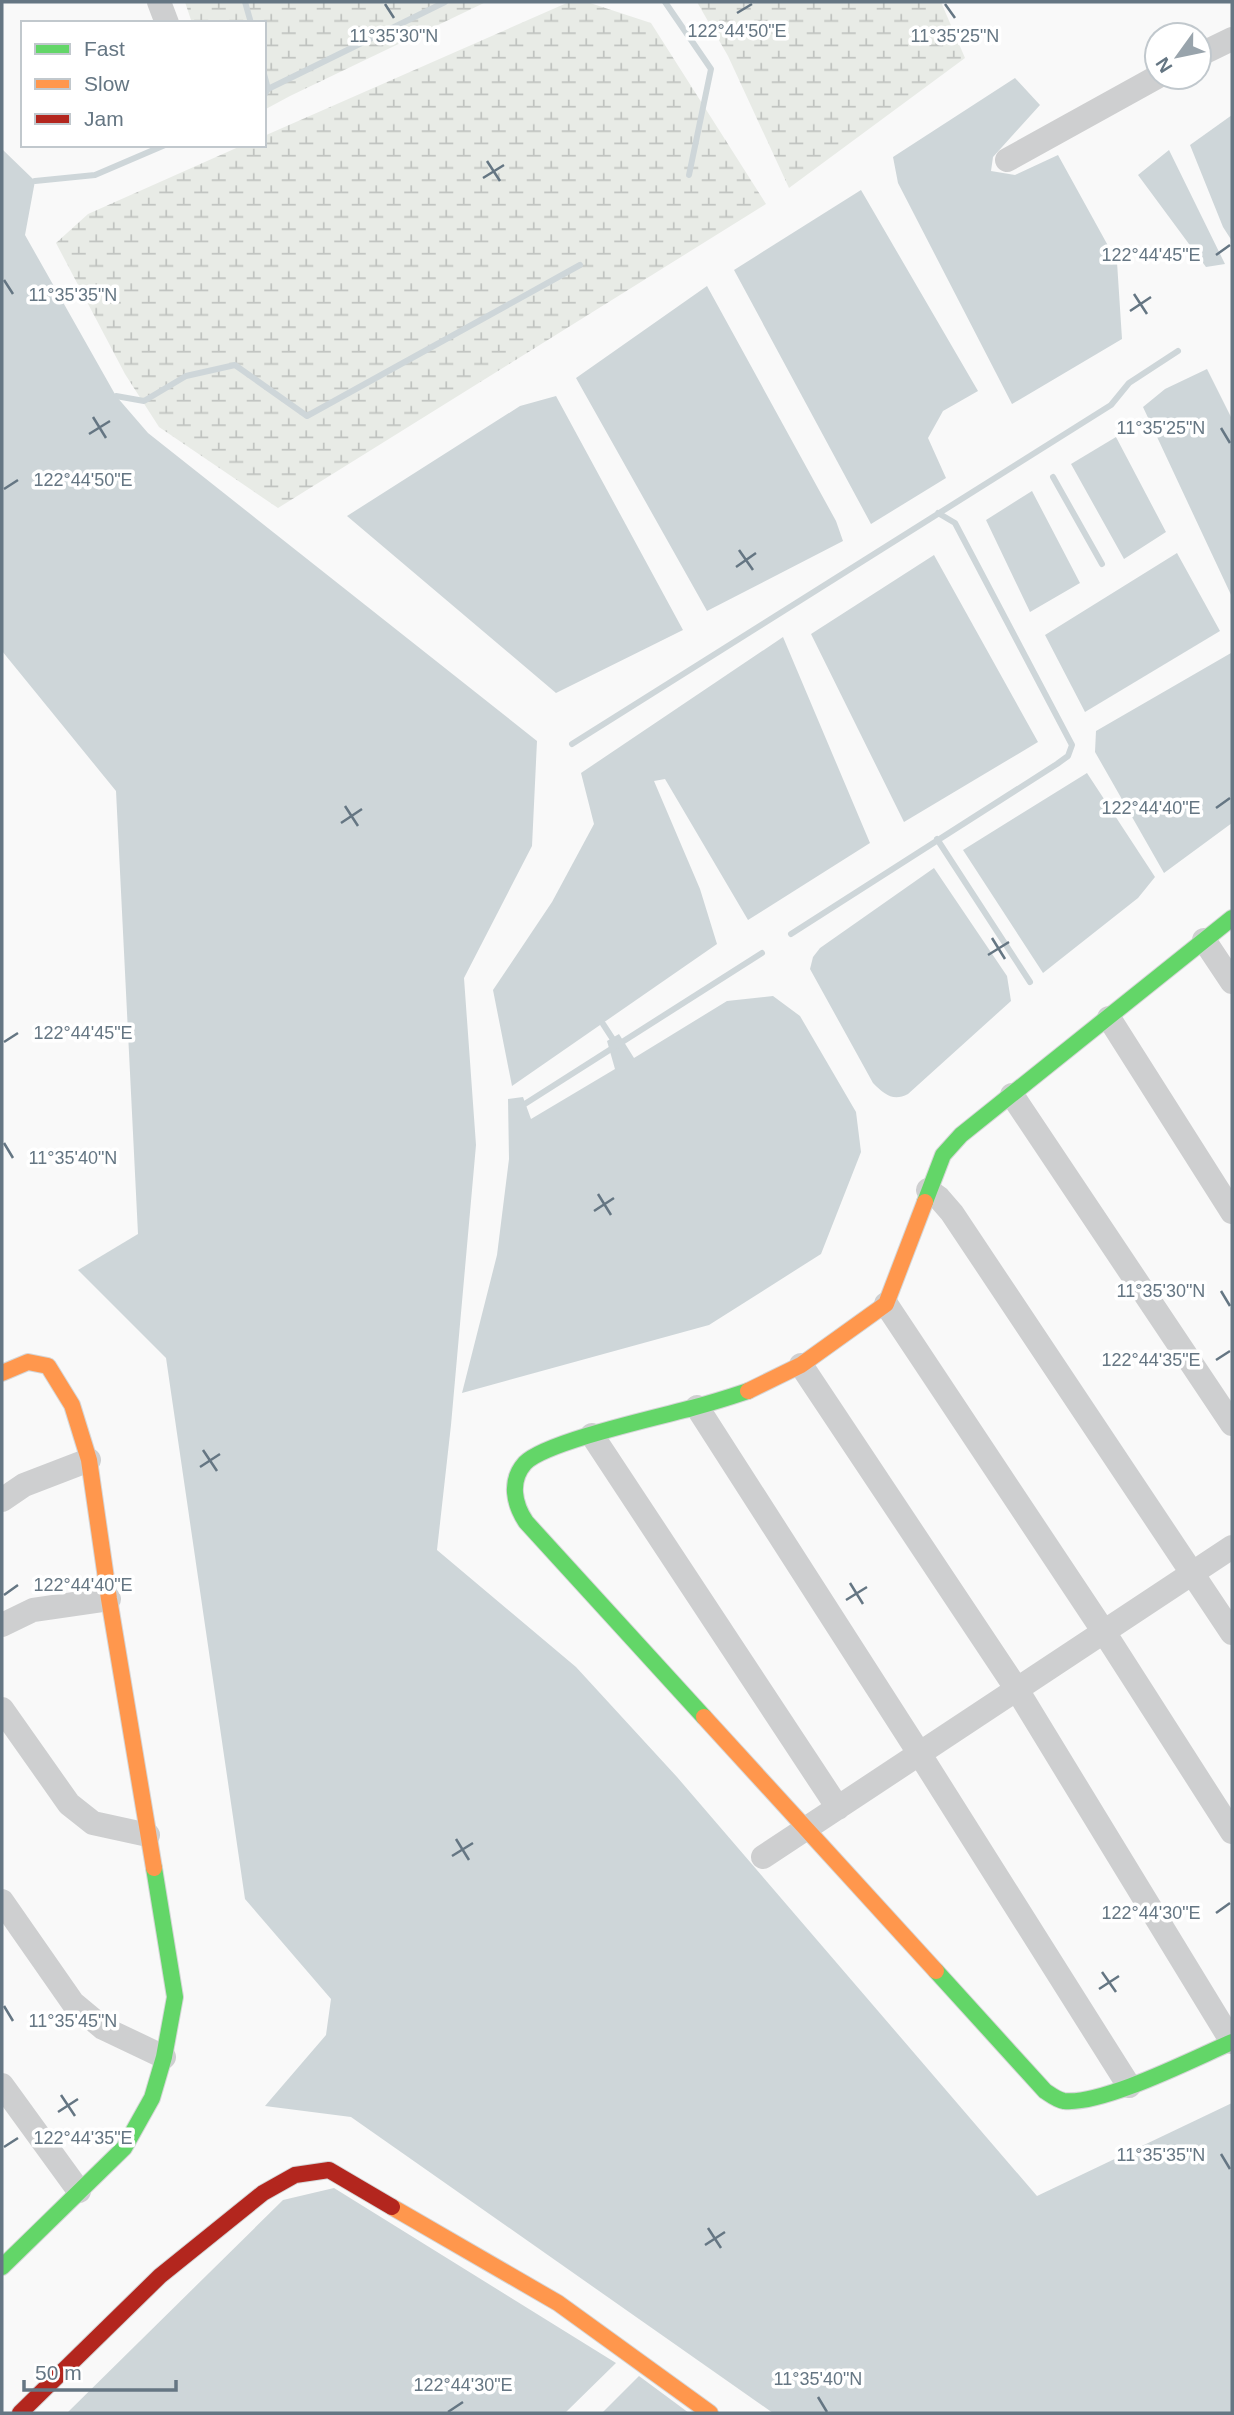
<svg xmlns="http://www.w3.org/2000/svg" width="1234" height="2415" font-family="Arial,sans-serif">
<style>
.wetland{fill:url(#wetland-marsh)}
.water{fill:#ced6d9}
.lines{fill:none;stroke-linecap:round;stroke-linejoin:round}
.stream{stroke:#ced6d9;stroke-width:6}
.fast-casing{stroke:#d5d6d7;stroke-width:18}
.slow-casing{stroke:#d5d6d7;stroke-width:18}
.jam-casing{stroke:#d5d6d7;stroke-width:18}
.street{stroke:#cecfd0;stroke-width:24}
.fast{stroke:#63d668;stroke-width:16}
.slow{stroke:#ff974d;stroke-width:16}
.jam{stroke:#b3261e;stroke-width:16}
.ticks{fill:none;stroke:#657683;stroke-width:2.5}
.ticks-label{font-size:18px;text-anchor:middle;fill:#657683;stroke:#fff;stroke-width:7;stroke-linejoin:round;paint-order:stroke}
</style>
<defs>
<pattern id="wetland-marsh" width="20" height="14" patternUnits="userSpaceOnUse" patternTransform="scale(1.75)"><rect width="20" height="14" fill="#e8ebe6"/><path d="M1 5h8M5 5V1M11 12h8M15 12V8" fill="none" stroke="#c0c3c0"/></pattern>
</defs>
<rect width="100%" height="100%" fill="#f9f9f9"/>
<!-- wetland -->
<path class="wetland" d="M 185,2 L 486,2 L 290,96 L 264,110 L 264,23 L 192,23 Z
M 569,2 L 587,2 L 651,23 L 766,204 L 278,508 L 159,427 L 125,374 L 56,243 L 88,214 L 243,145 L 264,145 L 264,136 Z
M 697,2 L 941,2 L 965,58 L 789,188 L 728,56 Z"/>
<!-- water -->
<path class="water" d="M 1015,78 L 1040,105 L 993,157 L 991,171 L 1015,175 L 1058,155 L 1117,262 L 1122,339 L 1012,404 L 898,183 L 893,157 Z
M 1232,115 L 1232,241 L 1223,227 L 1190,145 Z
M 2,149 L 35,181 L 25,235 L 116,396 L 148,433 L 537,741 L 532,846 L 464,978 L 476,1145 L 451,1425 L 437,1550 L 576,1667 L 677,1777 L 1037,2196 L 1232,2103 L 1232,2413 L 773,2413 L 351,2117 L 265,2106 L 326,2035 L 331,1999 L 245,1899 L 166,1358 L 78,1270 L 138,1234 L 116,791 L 2,651 Z
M 1169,150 L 1225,264 L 1206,267 L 1138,175 Z
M 861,190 L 978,391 L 943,411 L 928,438 L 946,478 L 871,524 L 734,270 Z
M 707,286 L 836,521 L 843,541 L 707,611 L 576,378 Z
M 1207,369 L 1232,419 L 1232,597 L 1143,407 L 1165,389 Z
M 556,396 L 683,630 L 556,693 L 347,516 L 520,406 Z
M 1116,437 L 1166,532 L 1124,559 L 1071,464 Z
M 1032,491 L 1080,583 L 1030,612 L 986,520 Z
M 1177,553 L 1220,631 L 1085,712 L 1045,635 Z
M 934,555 L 1038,742 L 904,822 L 811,634 Z
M 783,637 L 870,843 L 748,920 L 665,779 L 654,781 L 700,889 L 717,944 L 512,1086 L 493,990 L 552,902 L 594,824 L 581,773 Z
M 1231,653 L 1232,823 L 1164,873 L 1095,752 L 1096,731 Z
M 1087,773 L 1155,877 L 1138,898 L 1043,973 L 963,850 Z
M 934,868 L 1007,976 L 1011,1001 L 908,1094 C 893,1102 884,1094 873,1083 L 810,969 L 813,957 L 820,948 Z
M 773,996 L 800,1016 L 856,1112 L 861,1152 L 821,1254 L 709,1325 L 462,1393 L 497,1255 L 509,1159 L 508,1099 L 523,1097 L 531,1119 L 615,1069 L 607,1041 L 619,1034 L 634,1058 L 727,1001 Z
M 334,2188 L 616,2363 L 565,2413 L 67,2413 L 283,2200 Z
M 639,2376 L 689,2413 L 602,2413 Z"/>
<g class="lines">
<!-- stream -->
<path class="stream" d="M 245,2 L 251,23
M 665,2 L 711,69 L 689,175
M 264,74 L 268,89 L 264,95
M 268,89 L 445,2
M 35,181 L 95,175 L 165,145
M 116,396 L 144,401 L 186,376 L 235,365 L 307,416 L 580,265
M 1053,477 L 1102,564
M 572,744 L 1111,405 L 1129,383 L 1178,351
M 937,839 L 1030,982
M 791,934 L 1057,764 L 1068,756 L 1072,745 L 955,523 L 938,513
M 603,1024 L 616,1044
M 520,1107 L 762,953"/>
<defs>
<path id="fast" d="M 925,1202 L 943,1155 L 961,1135 L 1232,918
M 704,1717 L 526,1522 C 514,1504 509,1481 525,1463 C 545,1442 658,1417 692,1408 C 711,1403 730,1397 748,1391
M 936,1971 L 1045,2091 C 1051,2095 1057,2100 1064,2101 C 1103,2105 1193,2059 1232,2042
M 2,2267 L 124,2148 L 152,2098 L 164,2057 L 175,1997 L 154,1868"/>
<path id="slow" d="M 2,1373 L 28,1362 L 48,1366 L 72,1405 L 89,1460 L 109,1599 L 154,1868
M 748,1391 L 801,1365 L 886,1304 L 925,1202
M 704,1717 L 936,1971
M 392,2207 L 558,2303 L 710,2413"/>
<path id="jam" d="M 20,2413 L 160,2276 L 263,2193 L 295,2175 L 329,2170 L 392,2207"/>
</defs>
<!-- fast casing -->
<use href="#fast" class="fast-casing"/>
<!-- slow casing -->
<use href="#slow" class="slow-casing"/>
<!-- jam casing -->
<use href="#jam" class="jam-casing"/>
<!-- street -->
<path class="street" d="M 159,2 L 167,23
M 1199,55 L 1232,39
M 1007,160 L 1157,77
M 1204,940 L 1232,982
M 1109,1018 L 1232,1212
M 1012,1095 L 1232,1424
M 928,1190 L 939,1198 L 952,1213 L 1232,1633
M 886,1304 L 1104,1632 L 1232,1832
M 801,1365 L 1016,1688 L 1232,2042
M 697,1407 L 919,1753 L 1129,2086
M 592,1435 L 838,1808
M 2,1500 L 24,1485 L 89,1460
M 2,1625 L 33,1610 L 109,1599
M 2,1709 L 69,1804 L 93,1823 L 148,1835
M 763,1857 L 1232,1547
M 2,1901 L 73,2003 L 103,2028 L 164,2057
M 2,2085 L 79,2191"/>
<!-- fast -->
<use href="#fast" class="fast"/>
<!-- slow -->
<use href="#slow" class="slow"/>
<!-- jam -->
<use href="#jam" class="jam"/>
</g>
<!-- ticks -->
<path class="ticks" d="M 385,4 L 394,18M 945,4 L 955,18M 737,13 L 752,4M 487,161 L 500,181M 483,178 L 504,165M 1216,255 L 1230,245M 4,280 L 13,294M 1134,294 L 1147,314M 1130,311 L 1151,297M 93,417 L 106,438M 1221,428 L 1230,443M 89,434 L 110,421M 4,489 L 18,480M 739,550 L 753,570M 736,567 L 756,553M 345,806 L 358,826M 1216,808 L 1230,798M 341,823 L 362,809M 992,938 L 1005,959M 988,955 L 1009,942M 4,1042 L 18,1033M 4,1143 L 13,1158M 598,1194 L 611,1215M 594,1211 L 614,1198M 1221,1291 L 1230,1306M 1216,1360 L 1230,1351M 203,1450 L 217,1471M 200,1467 L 220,1454M 850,1583 L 863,1604M 4,1595 L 18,1585M 846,1600 L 867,1587M 456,1839 L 469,1860M 452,1856 L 473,1843M 1216,1913 L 1230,1903M 1102,1972 L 1116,1992M 1099,1989 L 1119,1976M 4,2006 L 13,2021M 61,2095 L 75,2116M 58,2112 L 78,2099M 4,2147 L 18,2138M 1221,2154 L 1230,2169M 708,2228 L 721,2248M 705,2245 L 725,2232M 818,2397 L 827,2412M 448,2412 L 463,2402"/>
<g class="ticks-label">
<text x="737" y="37">122°44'50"E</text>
<text x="955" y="42">11°35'25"N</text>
<text x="394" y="42">11°35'30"N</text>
<text x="1151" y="261">122°44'45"E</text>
<text x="73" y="301">11°35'35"N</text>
<text x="1161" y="434">11°35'25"N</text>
<text x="83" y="486">122°44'50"E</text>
<text x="1151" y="814">122°44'40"E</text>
<text x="83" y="1039">122°44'45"E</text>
<text x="73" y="1164">11°35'40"N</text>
<text x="1161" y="1297">11°35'30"N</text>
<text x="1151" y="1366">122°44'35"E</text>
<text x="83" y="1591">122°44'40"E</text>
<text x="1151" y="1919">122°44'30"E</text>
<text x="73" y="2027">11°35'45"N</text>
<text x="83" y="2144">122°44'35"E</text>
<text x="1161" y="2161">11°35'35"N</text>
<text x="818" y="2385">11°35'40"N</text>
<text x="463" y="2391">122°44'30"E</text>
</g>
<!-- border -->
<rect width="1234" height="2415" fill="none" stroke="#657683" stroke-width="7"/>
<!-- legend -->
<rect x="21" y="21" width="245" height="126" fill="#ffffff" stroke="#c1c8cd" stroke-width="2"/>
<rect x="35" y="44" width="35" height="10" fill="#63d668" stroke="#c1c8cd" stroke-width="2"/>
<text x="84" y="56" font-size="21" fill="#657683">Fast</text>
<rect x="35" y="79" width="35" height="10" fill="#ff974d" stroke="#c1c8cd" stroke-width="2"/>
<text x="84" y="91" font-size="21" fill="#657683">Slow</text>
<rect x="35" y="114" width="35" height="10" fill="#b3261e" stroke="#c1c8cd" stroke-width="2"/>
<text x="84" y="126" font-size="21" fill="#657683">Jam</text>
<!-- north arrow -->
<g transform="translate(1178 56) rotate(237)"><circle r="33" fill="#ffffff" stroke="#c1c8cd" stroke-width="2"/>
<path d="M0-5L12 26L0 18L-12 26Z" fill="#99a4ac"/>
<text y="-10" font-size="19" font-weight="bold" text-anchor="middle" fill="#657683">N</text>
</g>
<!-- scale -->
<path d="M24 2380v10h152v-10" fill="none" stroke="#657683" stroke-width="3.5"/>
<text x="35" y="2380" font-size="21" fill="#657683" stroke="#ffffff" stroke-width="5" paint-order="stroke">50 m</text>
</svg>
